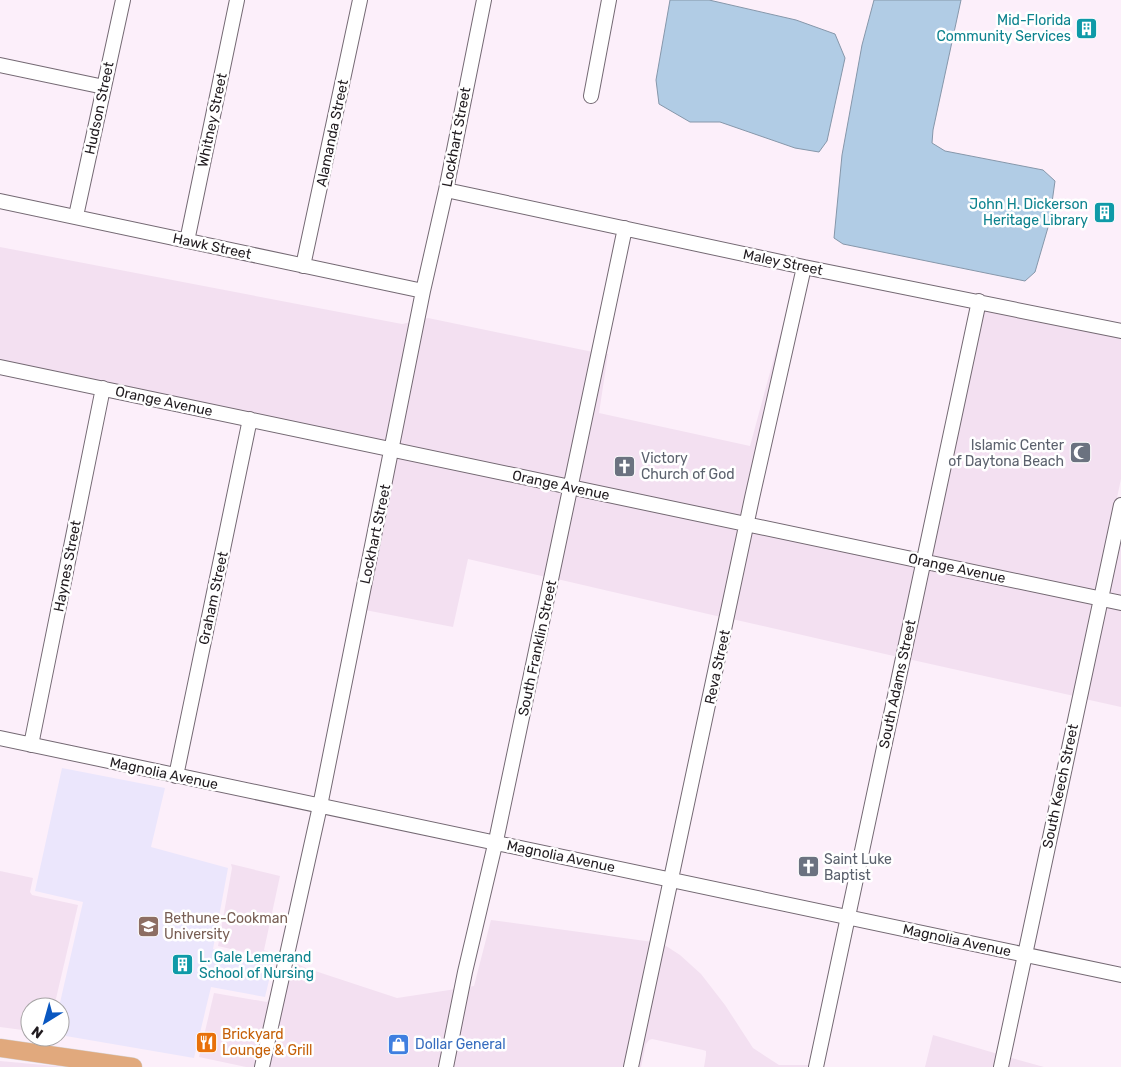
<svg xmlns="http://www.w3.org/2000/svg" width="1121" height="1067" font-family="Rubik,sans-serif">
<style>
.built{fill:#f3e0f1}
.education{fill:#ebe6fc}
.water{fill:#b1cce5;stroke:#8697aa}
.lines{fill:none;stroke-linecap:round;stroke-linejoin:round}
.minor-casing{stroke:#746973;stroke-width:16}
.major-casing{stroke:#d7d6d7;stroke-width:19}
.minor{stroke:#fff;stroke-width:14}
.major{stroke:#e1a97d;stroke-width:18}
.labels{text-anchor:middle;stroke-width:5;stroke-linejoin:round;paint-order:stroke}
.culture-label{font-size:14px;fill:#0d838f;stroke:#fff;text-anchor:end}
.street-label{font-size:14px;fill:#201b1f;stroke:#fff}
.worship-label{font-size:14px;fill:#5b616d;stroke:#fff;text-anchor:start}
.education-label{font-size:14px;fill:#785e54;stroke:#fff;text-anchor:start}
.food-label{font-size:14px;fill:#c56008;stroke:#fff;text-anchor:start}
.shop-label{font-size:14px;fill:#366cbe;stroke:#fff;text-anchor:start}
</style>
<rect width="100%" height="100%" fill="#fceffa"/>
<!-- built -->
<path class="built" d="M 0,247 L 402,324 L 412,322 L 388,442 L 0,360 Z
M 794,284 L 742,517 L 577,482 L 604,354 L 608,354 L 599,413 L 750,446 Z
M 984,308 L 1121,337 L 1121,479 L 1097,592 L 930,557 Z
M 428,318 L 593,352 L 567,480 L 399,445 L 423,319 Z
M 397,456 L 564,492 L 546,577 L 468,559 L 453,627 L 365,610 Z
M 575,494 L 740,529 L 721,617 L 557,579 Z
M 751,531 L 917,566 L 898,657 L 732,619 Z
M 1121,531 L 1121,597 L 1108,594 Z
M 927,568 L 1094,604 L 1074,696 L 908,659 Z
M 1105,606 L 1121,609 L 1121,707 L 1085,699 Z
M 231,864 L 280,876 L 264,950 L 281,957 L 256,1067 L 246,1067 L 199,1057 L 214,993 L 267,1002 L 270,998 L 278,965 L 278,962 L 275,959 L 218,946 L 232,868 Z
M 0,871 L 33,878 L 30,892 L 32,895 L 78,905 L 54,1007 L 30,1007 L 30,1031 L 0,1027 Z
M 491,920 L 653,942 L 626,1067 L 452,1067 L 468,987 L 474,986 Z
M 663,944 L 680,955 L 701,974 L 725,1005 L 753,1048 L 779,1065 L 811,1065 L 811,1067 L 704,1067 L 706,1055 L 706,1051 L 703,1050 L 652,1039 L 649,1040 L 646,1044 L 641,1067 L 637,1067 Z
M 291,961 L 306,968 L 397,998 L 456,989 L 441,1067 L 267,1067 Z
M 933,1035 L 998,1054 L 995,1067 L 925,1067 Z
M 1008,1057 L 1044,1067 L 1006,1067 Z
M 0,1061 L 66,1067 L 0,1067 Z"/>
<!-- education -->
<path class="education" d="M 62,768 L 165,788 L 151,847 L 228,868 L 213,949 L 273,964 L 265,997 L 211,987 L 194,1058 L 60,1035 L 60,1007 L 59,1007 L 83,902 L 35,891 Z"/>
<!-- water -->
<path class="water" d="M 670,0 L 709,0 L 796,20 L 835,34 L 845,58 L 827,141 L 819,152 L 795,148 L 720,122 L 690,122 L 659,104 L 656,80 Z
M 874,0 L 961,0 L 933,130 L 932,143 L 945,151 L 1043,170 L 1055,181 L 1049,224 L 1035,272 L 1025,281 L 843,244 L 834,238 L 842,155 L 862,45 Z"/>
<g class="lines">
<defs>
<path id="minor" d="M 0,65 L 104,87
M 591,96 L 609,0
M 446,190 L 804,267 L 1121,331
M 0,201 L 423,291
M 76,216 L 123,0
M 187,241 L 237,0
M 303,266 L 360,0
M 0,367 L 1121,603
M 0,738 L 1121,975
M 31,745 L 103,388
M 176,776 L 250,419
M 262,1067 L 320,806 L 423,291 L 446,190 L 484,0
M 446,1067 L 465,972 L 497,836 L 625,228
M 631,1067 L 752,498 L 804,267
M 816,1067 L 979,301
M 1001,1067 L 1121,505"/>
<path id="major" d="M 0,1048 L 133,1067"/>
</defs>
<!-- minor casing -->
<use href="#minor" class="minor-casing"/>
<!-- major casing -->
<use href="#major" class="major-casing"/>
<!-- minor -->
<use href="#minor" class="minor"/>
<!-- major -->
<use href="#major" class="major"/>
</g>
<!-- icons -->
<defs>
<symbol id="building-square" viewBox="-11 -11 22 22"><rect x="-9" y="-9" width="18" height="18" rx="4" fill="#0f9aa8" stroke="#fff"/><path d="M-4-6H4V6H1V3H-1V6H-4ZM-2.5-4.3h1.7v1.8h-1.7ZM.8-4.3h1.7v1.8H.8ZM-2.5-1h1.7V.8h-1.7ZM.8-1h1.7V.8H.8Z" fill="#fff"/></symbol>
<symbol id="mosque-square" viewBox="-11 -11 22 22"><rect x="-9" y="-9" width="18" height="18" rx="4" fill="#6b7280" stroke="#fff"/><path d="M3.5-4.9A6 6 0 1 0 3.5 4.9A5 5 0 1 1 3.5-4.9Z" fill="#fff"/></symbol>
<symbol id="church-square" viewBox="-11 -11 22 22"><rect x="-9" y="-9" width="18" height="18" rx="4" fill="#6b7280" stroke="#fff"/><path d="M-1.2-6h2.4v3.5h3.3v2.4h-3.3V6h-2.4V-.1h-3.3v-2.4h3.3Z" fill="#fff"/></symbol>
<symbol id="university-square" viewBox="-11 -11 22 22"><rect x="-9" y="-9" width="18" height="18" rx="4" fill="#8d6e63" stroke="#fff"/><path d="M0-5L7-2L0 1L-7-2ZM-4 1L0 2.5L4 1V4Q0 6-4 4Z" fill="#fff"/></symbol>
<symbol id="restaurant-square" viewBox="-11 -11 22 22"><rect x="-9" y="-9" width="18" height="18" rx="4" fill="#e8710a" stroke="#fff"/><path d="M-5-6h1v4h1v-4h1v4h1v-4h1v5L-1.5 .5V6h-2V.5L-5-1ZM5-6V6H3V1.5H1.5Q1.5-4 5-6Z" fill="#fff"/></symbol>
<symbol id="shop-square" viewBox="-11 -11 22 22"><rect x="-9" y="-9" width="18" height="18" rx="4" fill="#3f7fe0" stroke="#fff"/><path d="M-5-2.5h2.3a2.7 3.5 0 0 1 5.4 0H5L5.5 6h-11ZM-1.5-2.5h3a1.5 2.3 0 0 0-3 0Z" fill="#fff"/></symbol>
</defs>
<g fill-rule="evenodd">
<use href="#building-square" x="1074" y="16" width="25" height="25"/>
<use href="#building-square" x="1092" y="200" width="25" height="25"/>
<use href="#mosque-square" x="1068" y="440" width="25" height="25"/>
<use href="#church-square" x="612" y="454" width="25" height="25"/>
<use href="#church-square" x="796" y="854" width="25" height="25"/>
<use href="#university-square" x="136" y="914" width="25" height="25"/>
<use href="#building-square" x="170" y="952" width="25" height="25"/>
<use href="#restaurant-square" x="194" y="1030" width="25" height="25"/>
<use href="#shop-square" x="386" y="1032" width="25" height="25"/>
</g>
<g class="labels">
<!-- culture labels -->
<g class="culture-label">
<text x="1071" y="25">Mid-Florida<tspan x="1071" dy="16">Community Services</tspan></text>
<text x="1088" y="209">John H. Dickerson<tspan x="1088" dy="16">Heritage Library</tspan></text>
<text x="199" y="962" text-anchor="start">L. Gale Lemerand<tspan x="199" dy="16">School of Nursing</tspan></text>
</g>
<!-- street labels -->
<g class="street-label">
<text transform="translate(99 108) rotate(-78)" y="5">Hudson Street</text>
<text transform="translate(212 120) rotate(-78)" y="5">Whitney Street</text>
<text transform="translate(332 133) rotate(-78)" y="5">Alamanda Street</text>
<text transform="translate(456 137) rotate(-79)" y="5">Lockhart Street</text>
<text transform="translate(212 246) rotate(12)" y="5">Hawk Street</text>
<text transform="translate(783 262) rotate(12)" y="5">Maley Street</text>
<text transform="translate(164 401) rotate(12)" y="5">Orange Avenue</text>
<text transform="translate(561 485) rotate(12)" y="5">Orange Avenue</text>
<text transform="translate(375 534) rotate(-78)" y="5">Lockhart Street</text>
<text transform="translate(67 566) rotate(-79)" y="5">Haynes Street</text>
<text transform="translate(957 568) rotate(12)" y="5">Orange Avenue</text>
<text transform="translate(213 598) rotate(-78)" y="5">Graham Street</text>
<text transform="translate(537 648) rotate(-78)" y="5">South Franklin Street</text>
<text transform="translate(717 667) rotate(-78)" y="5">Reva Street</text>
<text transform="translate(897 684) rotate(-78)" y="5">South Adams Street</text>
<text transform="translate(164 773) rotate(12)" y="5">Magnolia Avenue</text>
<text transform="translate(1060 786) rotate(-78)" y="5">South Keech Street</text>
<text transform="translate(561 856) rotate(12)" y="5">Magnolia Avenue</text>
<text transform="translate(957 940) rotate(12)" y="5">Magnolia Avenue</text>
</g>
<!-- worship labels -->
<g class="worship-label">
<text x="1064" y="450" text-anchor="end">Islamic Center<tspan x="1064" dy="16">of Daytona Beach</tspan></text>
<text x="641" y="463">Victory<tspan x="641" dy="16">Church of God</tspan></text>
<text x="824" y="864">Saint Luke<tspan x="824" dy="16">Baptist</tspan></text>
</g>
<!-- education labels -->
<g class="education-label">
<text x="164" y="923">Bethune-Cookman<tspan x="164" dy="16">University</tspan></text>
</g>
<!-- food labels -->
<g class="food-label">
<text x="222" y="1039">Brickyard<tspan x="222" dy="16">Lounge &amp; Grill</tspan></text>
</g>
<!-- shop labels -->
<g class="shop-label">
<text x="415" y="1049">Dollar General</text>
</g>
</g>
<!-- north arrow -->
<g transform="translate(45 1022) rotate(217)"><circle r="24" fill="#ffffff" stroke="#a6a4a5"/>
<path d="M0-4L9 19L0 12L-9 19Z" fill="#0957c1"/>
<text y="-8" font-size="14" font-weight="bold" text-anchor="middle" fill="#201b1f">N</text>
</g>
</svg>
